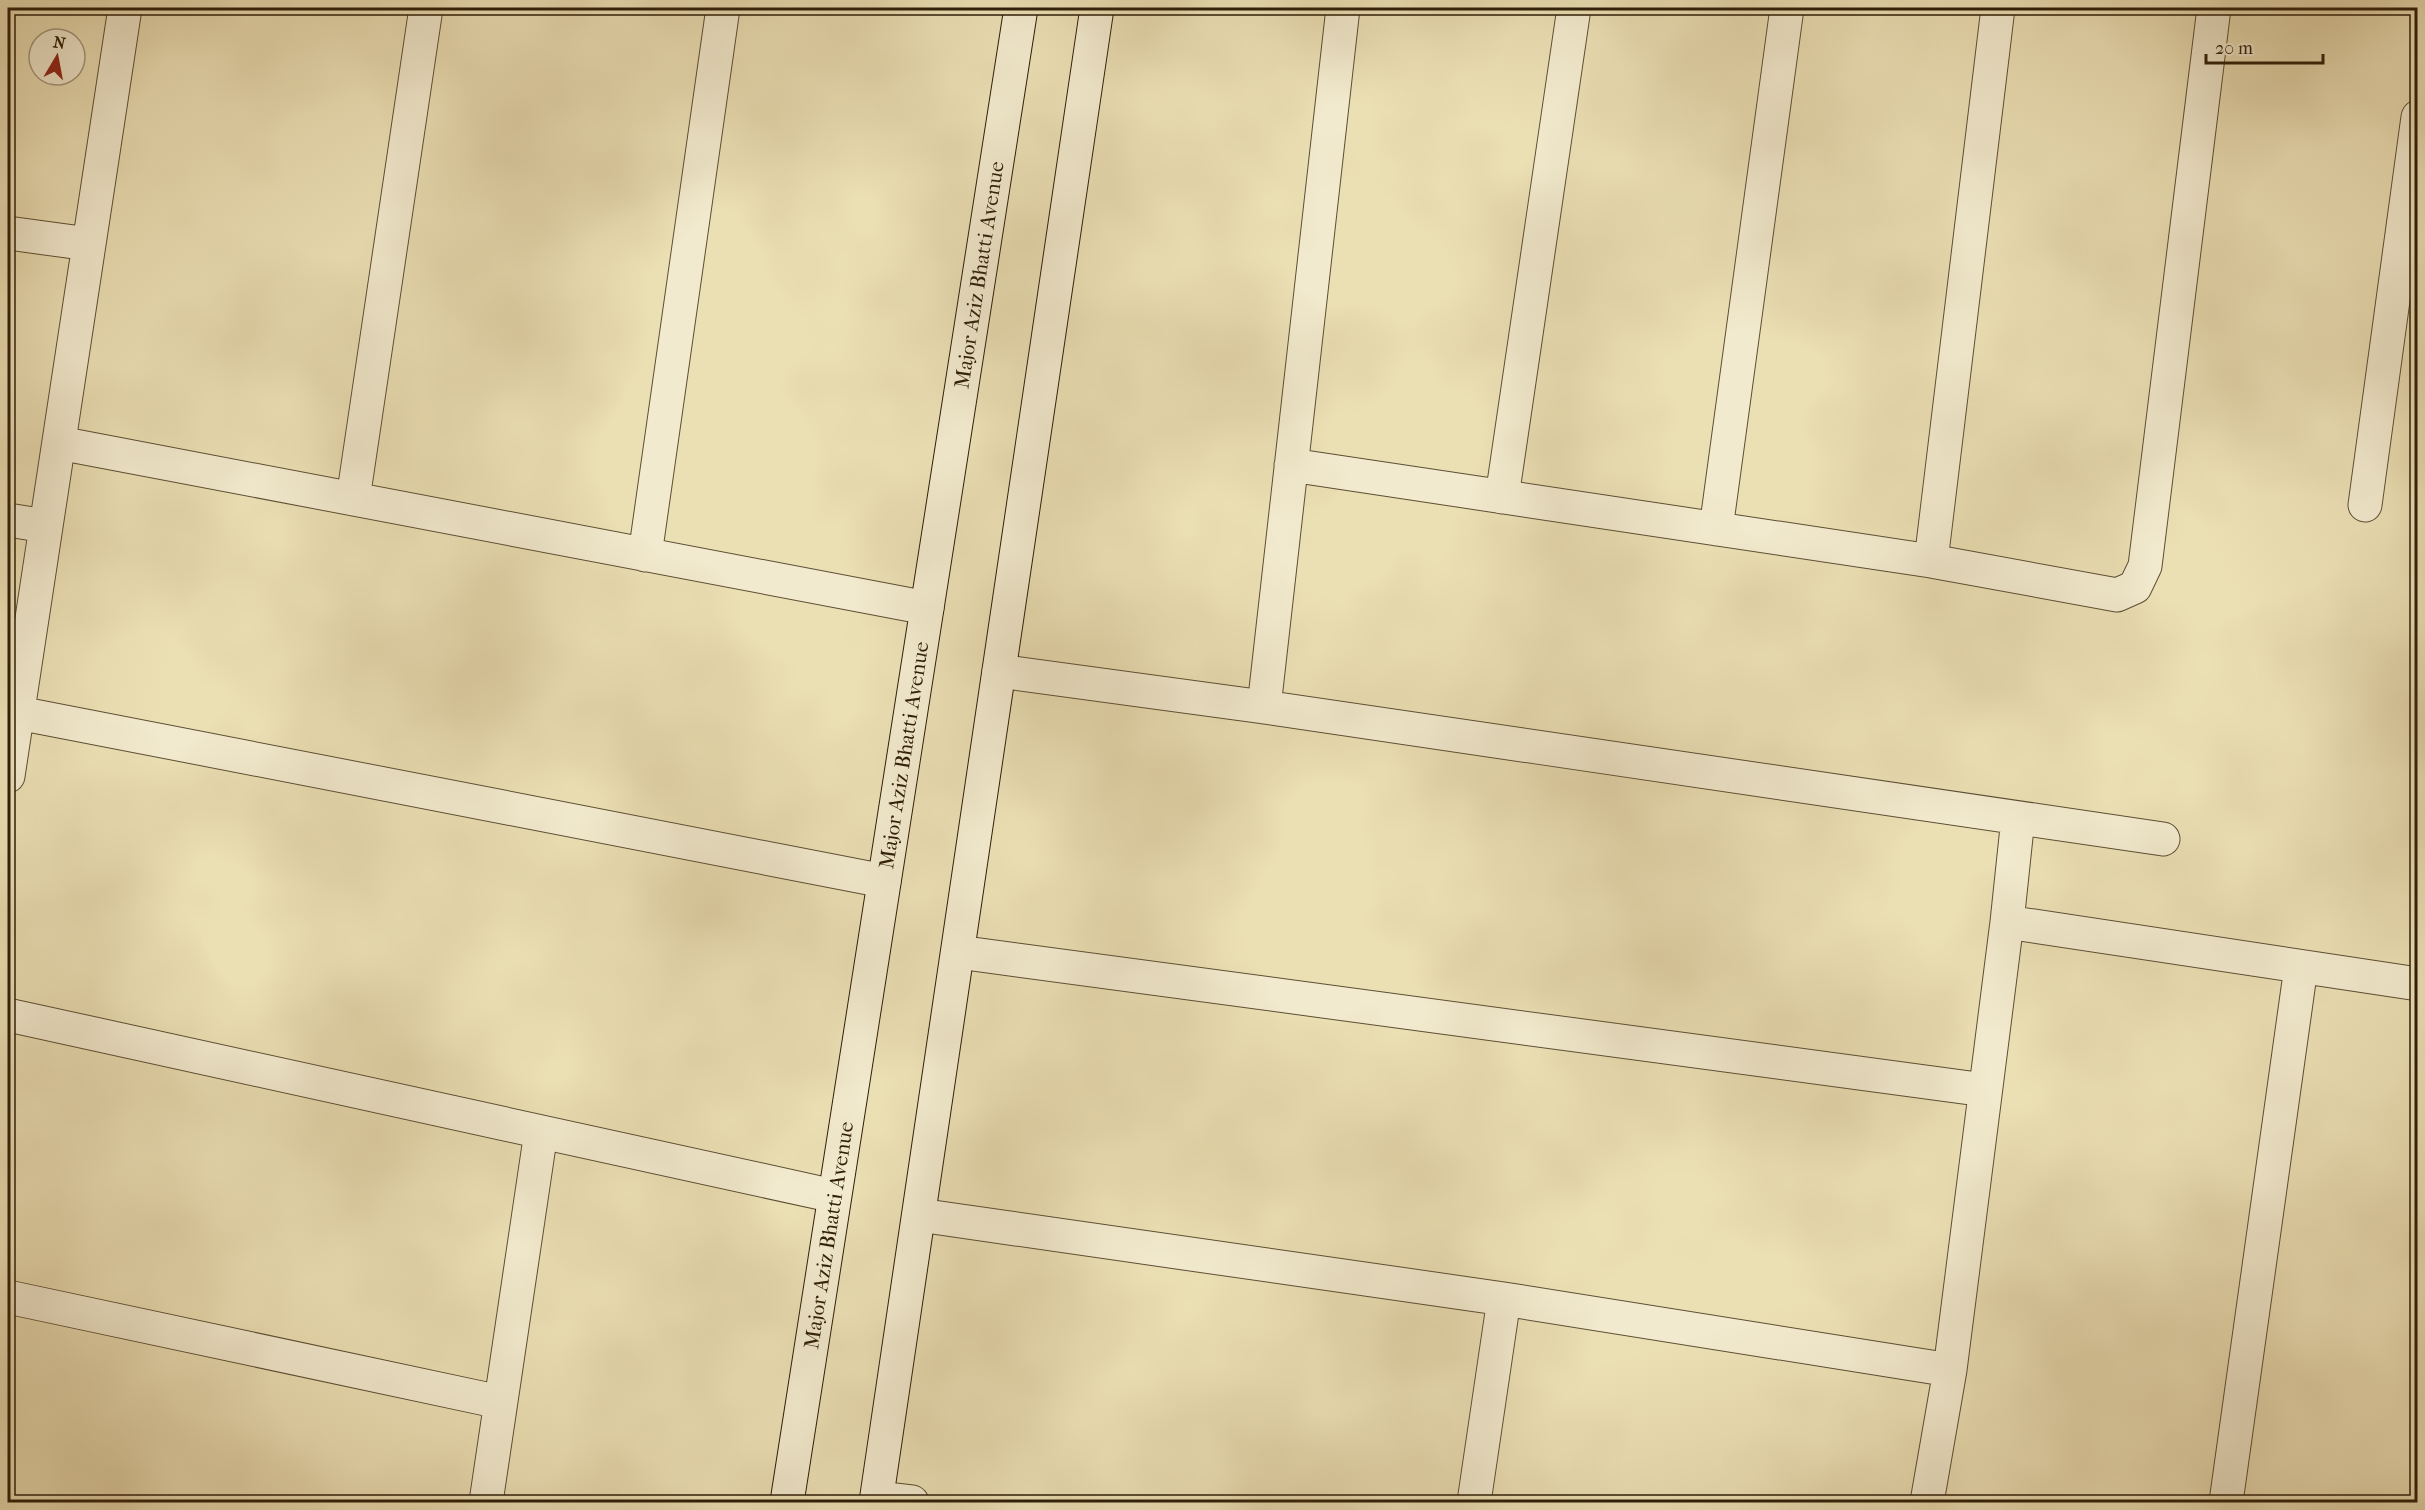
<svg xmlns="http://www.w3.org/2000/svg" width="2425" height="1510" font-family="'IM FELL French Canon',serif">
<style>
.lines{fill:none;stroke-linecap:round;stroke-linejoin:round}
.minor-casing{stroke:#5d4e33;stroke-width:35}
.secondary-casing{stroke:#2e1e08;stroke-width:35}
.minor{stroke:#f2eace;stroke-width:33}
.secondary{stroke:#f2eace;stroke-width:33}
.labels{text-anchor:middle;stroke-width:6;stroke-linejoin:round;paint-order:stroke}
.street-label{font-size:21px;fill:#2e1e08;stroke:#f2eace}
</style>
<rect width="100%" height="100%" fill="#ebdfb4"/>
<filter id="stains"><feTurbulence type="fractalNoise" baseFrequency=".00333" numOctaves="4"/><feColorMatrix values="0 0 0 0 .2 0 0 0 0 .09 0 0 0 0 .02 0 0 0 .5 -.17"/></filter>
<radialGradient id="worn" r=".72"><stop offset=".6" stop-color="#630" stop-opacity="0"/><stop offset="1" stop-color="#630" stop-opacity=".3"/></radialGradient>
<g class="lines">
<defs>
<path id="minor" d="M 8,233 L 89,244
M 59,443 L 927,608
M 1291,465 L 1931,561 L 2117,595 L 2135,587 L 2145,566 L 2214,8
M 1502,497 L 1574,8
M 353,499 L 426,8
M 2365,505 L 2418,117
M 8,520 L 46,526
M 1716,529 L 1787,8
M 645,555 L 723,8
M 1931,561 L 1998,8
M 999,671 L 1264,707 L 2163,839
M 1264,707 L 1343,8
M 8,711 L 884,881
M 8,776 L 125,8
M 2007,922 L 2418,984
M 958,952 L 1985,1090
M 8,1015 L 834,1196
M 919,1215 L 1504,1299 L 1950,1370
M 8,1297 L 500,1402
M 877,1498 L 912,1502
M 486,1502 L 541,1132
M 1474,1502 L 1504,1299
M 1927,1502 L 1950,1370 L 2007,922 L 2018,818
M 2226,1502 L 2301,967"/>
<g id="secondary">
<path id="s1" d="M 787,1502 L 1021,8"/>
<path d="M 876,1502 L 1097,8"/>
</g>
</defs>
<!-- minor casing -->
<use href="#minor" class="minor-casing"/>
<!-- secondary casing -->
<use href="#secondary" class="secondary-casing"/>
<!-- minor -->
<use href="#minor" class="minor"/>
<!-- secondary -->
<use href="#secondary" class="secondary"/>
</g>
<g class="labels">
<!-- street labels -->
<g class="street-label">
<text dy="7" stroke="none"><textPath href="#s1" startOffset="1242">Major Aziz Bhatti Avenue</textPath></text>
<text dy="7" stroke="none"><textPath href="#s1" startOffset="756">Major Aziz Bhatti Avenue</textPath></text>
<text dy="7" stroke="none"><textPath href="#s1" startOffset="270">Major Aziz Bhatti Avenue</textPath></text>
</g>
</g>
<!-- margin -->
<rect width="2425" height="1510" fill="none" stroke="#ebdfb4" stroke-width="30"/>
<rect x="9" y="9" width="2407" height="1492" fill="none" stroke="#2e1e08" stroke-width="3"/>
<rect x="15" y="15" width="2395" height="1480" fill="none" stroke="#2e1e08" stroke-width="1.5"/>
<!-- north arrow -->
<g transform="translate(57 57) rotate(10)"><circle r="28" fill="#f2eace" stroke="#a4987f" stroke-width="1.5"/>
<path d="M0-4.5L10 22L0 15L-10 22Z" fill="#8f2418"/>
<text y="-9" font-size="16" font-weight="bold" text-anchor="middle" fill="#2e1e08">N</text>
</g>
<!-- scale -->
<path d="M2206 54v9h117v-9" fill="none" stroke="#2e1e08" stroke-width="3"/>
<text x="2215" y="54" font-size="18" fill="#2e1e08" stroke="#f2eace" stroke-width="4.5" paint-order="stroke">20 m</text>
<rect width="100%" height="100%" filter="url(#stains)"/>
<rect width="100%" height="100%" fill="url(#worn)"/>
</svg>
